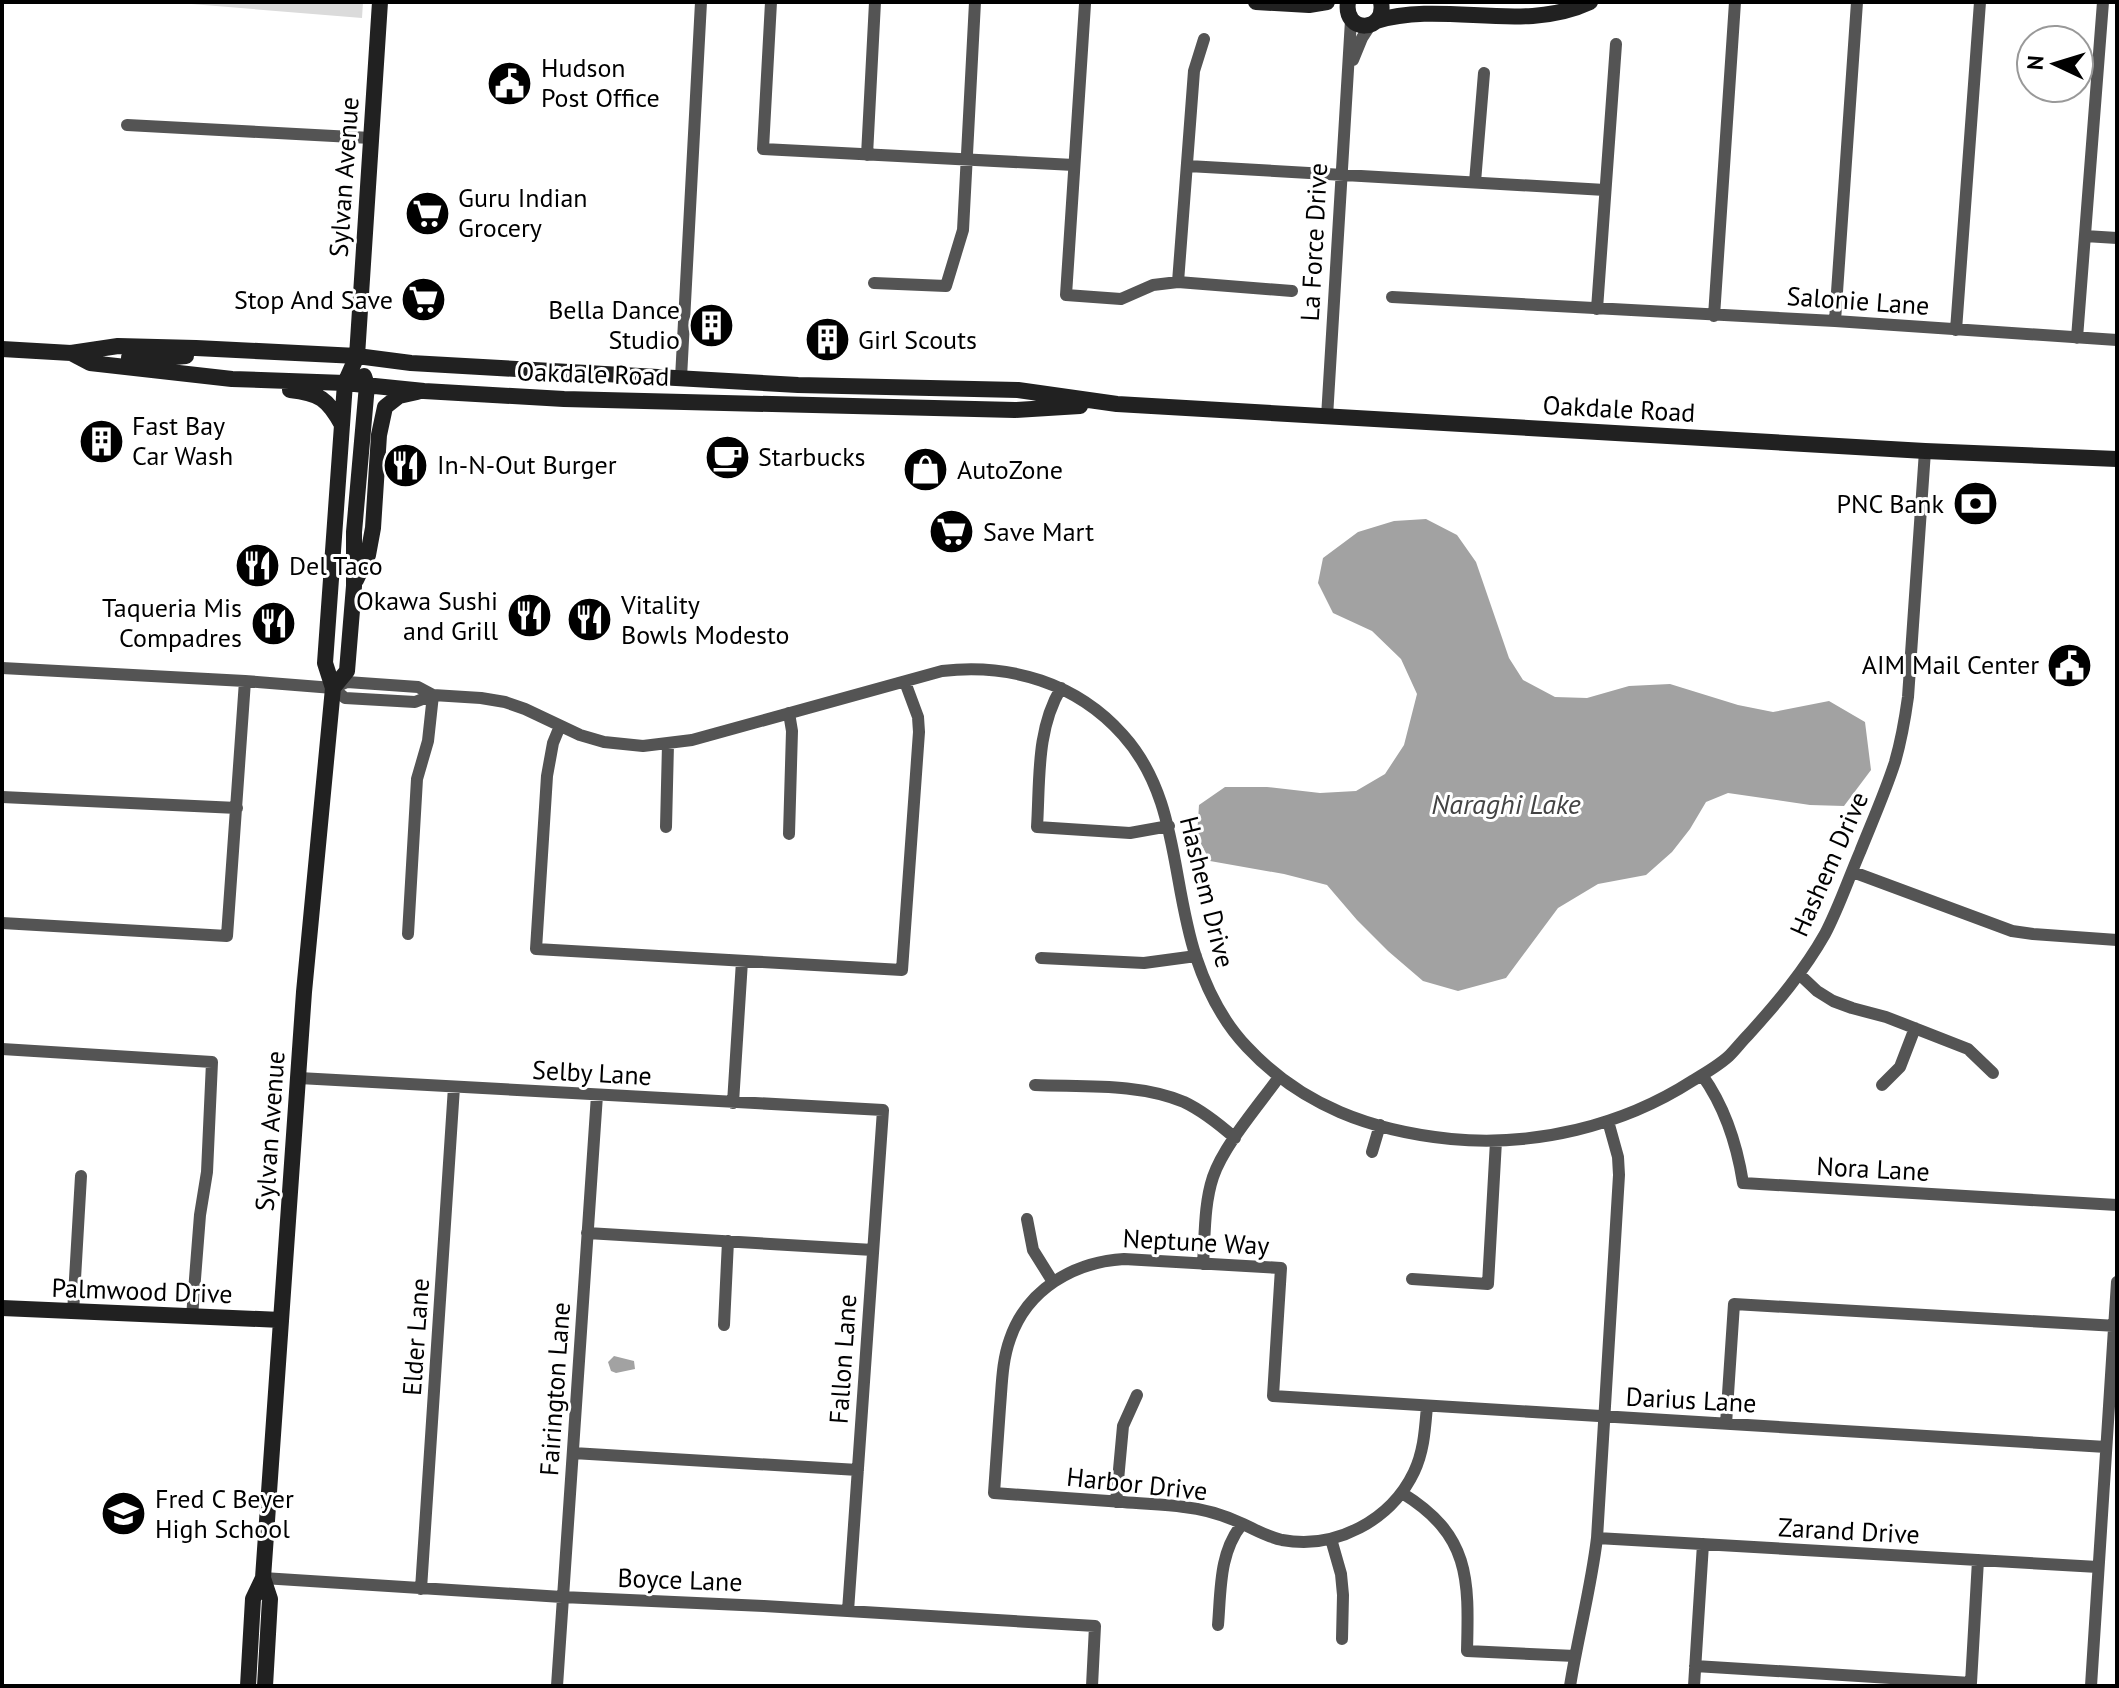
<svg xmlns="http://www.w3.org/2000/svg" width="2119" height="1688" font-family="'PT Sans',sans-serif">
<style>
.green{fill:#dbdbdb}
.water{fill:#a2a2a2}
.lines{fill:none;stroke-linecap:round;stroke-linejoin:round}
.street{stroke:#545454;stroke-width:12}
.secondary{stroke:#212121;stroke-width:16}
.labels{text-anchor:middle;stroke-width:6;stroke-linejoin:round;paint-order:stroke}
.poi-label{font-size:26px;fill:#000;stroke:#fff;text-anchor:start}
.street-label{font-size:26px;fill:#000;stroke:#fff}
.water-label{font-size:28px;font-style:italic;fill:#434343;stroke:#fff}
</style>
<rect width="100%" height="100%" fill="#fff"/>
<!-- green -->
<path class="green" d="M 167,2 L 363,2 L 362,18 Z"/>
<!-- water -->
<path class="water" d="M 1426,519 L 1457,535 L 1476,562 L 1509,658 L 1523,680 L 1555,697 L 1587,698 L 1629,686 L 1670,684 L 1738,705 L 1773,712 L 1829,701 L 1865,722 L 1871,770 L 1844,806 L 1810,805 L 1728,793 L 1706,802 L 1690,829 L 1672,852 L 1646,875 L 1598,884 L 1558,908 L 1506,978 L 1458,991 L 1423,981 L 1388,951 L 1357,920 L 1327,885 L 1284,874 L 1210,861 L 1197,836 L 1199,805 L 1225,787 L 1267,787 L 1320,793 L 1356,791 L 1385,774 L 1404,745 L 1417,694 L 1401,659 L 1372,631 L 1333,613 L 1318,583 L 1323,558 L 1358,532 L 1394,521 Z
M 614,1356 L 634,1361 L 635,1369 L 616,1373 L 611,1371 L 608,1362 Z"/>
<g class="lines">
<!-- street -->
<path class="street" d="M 771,2 L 763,149 L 1074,165
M 1085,4 L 1066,295 L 1121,299 L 1153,285 L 1178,282 L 1292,291
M 1353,60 L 1362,38 L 1371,24
M 127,125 L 371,138
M 867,155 L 875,2
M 1188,166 L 1605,190
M 1475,182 L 1484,73
M 2085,236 L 2117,238
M 1178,282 L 1194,71 L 1204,39
M 874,283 L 946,286 L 963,230 L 975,2
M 1392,297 L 1835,321 L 2117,340
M 1597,309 L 1616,44
M 1714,316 L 1735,2
M 1835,321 L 1857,2
M 1956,330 L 1980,2
M 2077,338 L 2103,2
M 681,378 L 701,2
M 1327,417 L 1351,20
M 2,668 L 245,681 L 333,688 L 347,682 L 418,687 L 433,695 L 481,698 L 505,702 L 525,709 L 580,735 L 604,742 L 643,746 L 692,740 L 942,671 C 1010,663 1077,683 1123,735 C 1179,797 1171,882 1196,957 C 1207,990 1223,1022 1247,1047 C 1302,1106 1372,1131 1451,1139 C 1534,1147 1622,1126 1692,1081 C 1704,1074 1718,1066 1729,1056 C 1736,1049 1742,1041 1749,1034 C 1777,1003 1804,971 1825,934 C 1839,907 1848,880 1860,852 C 1872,822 1885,793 1895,762 C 1901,741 1905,719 1908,697 L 1925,451
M 333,688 L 345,698 L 415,702 L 433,695
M 1061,688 C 1036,730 1040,779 1037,827 L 1130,833 L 1169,826
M 560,726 L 553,743 L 547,776 L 536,949 L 902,970 L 919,732 L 918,717 L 905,682
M 2,797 L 237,808
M 666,827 L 668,744
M 789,834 L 792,731 L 789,713
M 1853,872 L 2012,931 L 2033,934 L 2117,940
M 2,923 L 227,936 L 245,681
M 408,934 L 417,779 L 428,741 L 433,695
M 1041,958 L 1144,963 L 1196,956
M 1799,974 L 1817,991 L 1833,1001 L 1852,1008 L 1886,1017 L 1968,1049 L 1993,1073
M 2,1049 L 212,1062 L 207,1172 L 200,1215 L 192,1317
M 1702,1075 C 1725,1107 1737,1145 1743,1183 L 2117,1205
M 299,1078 L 883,1110 L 848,1611
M 1035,1085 C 1084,1087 1139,1083 1184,1102 C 1203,1111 1219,1124 1235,1138
M 1882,1085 L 1900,1067 L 1915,1028
M 733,1103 L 742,961
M 1372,1152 L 1380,1125
M 1027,1219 L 1033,1250 L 1053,1282
M 587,1233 L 873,1250
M 1203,1264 C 1205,1235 1204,1204 1213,1177 C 1224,1145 1259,1105 1279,1077
M 1412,1279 L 1488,1284 L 1496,1141
M 73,1313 L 81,1176
M 724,1325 L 728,1241
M 1427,1406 C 1425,1429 1424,1451 1414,1472 C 1391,1520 1336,1550 1282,1540 C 1268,1537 1256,1530 1243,1524 C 1224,1515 1204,1509 1184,1507 C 1164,1504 1143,1504 1123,1502 C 1080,1499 1037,1496 994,1493 C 996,1465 998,1436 1000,1407 C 1002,1384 1002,1361 1010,1339 C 1027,1289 1074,1262 1124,1259 L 1281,1268 L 1273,1396 L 2106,1447
M 1726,1424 L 1734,1304 L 2117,1326
M 573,1453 L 858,1470
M 1402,1493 C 1470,1535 1469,1578 1467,1651 L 1575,1656
M 1116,1502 L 1123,1426 L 1137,1395
M 1597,1538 L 2098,1567
M 1331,1539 L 1341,1574 L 1343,1595 L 1342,1639
M 263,1578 L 562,1597 L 764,1606 L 1095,1626 L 1092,1686
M 421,1589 L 454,1087
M 1218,1625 C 1221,1589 1219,1553 1242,1524
M 1695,1666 L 1971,1683 L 1978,1560
M 557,1686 L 597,1095
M 1570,1686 C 1578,1636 1591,1588 1597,1538 L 1619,1175 L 1618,1157 L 1608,1121
M 1694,1686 L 1703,1544
M 2091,1686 L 2117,1282"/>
<!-- secondary -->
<path class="secondary" d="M 1256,2 L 1309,5 L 1327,2
M 1348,2 C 1343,34 1387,33 1381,2
M 1376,21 C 1445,0 1522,34 1590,2
M 2,349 L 71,353 L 118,346 L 196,348 L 357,356 L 411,363 L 798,385 L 1018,390 L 1117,404 L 1925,451 L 2117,459
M 71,353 L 90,363 L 232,379 L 345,383 L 424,391 L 564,399 L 1015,410 L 1080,406
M 129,358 L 153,359 L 186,356
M 290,390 C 319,393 328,399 342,425
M 356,580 L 368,555 L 373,528 L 379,435 L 385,407 L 399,396 L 417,392
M 333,688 L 347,671 L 354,586 L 354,532 L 367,385 L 364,376
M 2,1308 L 281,1320
M 263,1578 L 270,1599 L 265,1686
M 248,1686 L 253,1599 L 263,1578 L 304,992 L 333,688 L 325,663 L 345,383 L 357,356 L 380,2"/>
</g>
<!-- icons -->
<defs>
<symbol id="civic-disc" viewBox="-11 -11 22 22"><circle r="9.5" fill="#000" stroke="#fff"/><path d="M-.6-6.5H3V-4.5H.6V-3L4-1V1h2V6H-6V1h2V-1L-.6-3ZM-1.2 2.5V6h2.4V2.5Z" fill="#fff"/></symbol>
<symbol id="supermarket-disc" viewBox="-11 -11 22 22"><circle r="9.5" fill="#000" stroke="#fff"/><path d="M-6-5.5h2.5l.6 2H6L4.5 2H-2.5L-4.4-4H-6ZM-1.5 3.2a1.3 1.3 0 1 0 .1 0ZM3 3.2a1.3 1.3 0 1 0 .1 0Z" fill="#fff"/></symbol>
<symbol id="building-disc" viewBox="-11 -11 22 22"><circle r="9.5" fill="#000" stroke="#fff"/><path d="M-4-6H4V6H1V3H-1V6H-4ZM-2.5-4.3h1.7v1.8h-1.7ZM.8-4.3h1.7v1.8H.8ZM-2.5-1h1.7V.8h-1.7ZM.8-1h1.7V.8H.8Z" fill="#fff"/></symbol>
<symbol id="cafe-disc" viewBox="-11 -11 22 22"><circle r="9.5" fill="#000" stroke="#fff"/><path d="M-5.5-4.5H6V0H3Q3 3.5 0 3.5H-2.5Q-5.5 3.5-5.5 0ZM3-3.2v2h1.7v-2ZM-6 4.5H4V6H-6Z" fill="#fff"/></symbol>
<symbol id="restaurant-disc" viewBox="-11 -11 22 22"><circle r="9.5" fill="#000" stroke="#fff"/><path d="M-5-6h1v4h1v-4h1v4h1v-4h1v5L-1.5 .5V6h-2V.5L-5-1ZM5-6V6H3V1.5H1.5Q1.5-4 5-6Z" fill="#fff"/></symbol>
<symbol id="shop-disc" viewBox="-11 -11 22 22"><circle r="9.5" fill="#000" stroke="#fff"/><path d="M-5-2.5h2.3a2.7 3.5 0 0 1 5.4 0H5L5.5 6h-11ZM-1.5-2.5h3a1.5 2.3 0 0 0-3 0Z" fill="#fff"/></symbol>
<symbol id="bank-disc" viewBox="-11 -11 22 22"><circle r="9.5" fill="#000" stroke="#fff"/><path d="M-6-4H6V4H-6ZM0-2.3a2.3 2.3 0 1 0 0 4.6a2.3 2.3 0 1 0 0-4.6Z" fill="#fff"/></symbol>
<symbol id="school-disc" viewBox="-11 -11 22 22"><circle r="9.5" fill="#000" stroke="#fff"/><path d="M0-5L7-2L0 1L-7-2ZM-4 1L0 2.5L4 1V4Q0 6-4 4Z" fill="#fff"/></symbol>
</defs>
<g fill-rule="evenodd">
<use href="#civic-disc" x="484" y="58" width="51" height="51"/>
<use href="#supermarket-disc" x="402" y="188" width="51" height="51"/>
<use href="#supermarket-disc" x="398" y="274" width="51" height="51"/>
<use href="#building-disc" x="686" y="300" width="51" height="51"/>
<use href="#building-disc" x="802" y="314" width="51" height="51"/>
<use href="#building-disc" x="76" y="416" width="51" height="51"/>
<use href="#cafe-disc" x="702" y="432" width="51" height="51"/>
<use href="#restaurant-disc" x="380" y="440" width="51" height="51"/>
<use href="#shop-disc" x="900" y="444" width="51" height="51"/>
<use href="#bank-disc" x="1950" y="478" width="51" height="51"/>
<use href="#supermarket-disc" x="926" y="506" width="51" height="51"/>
<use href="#restaurant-disc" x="232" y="540" width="51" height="51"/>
<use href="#restaurant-disc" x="504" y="590" width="51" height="51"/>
<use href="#restaurant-disc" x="564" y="594" width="51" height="51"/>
<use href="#restaurant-disc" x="248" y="598" width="51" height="51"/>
<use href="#civic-disc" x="2044" y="640" width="51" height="51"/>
<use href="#school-disc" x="98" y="1488" width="51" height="51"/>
</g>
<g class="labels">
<!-- poi labels -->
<g class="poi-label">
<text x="541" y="77">Hudson<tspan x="541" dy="30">Post Office</tspan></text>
<text x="458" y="207">Guru Indian<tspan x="458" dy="30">Grocery</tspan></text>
<text x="393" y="309" text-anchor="end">Stop And Save</text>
<text x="680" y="319" text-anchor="end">Bella Dance<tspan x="680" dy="30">Studio</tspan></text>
<text x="858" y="349">Girl Scouts</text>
<text x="132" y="435">Fast Bay<tspan x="132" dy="30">Car Wash</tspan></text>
<text x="758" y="466">Starbucks</text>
<text x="437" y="474">In-N-Out Burger</text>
<text x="957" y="479">AutoZone</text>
<text x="1944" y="513" text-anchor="end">PNC Bank</text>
<text x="983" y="541">Save Mart</text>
<text x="289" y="575">Del Taco</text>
<text x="498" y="610" text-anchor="end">Okawa Sushi<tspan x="498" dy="30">and Grill</tspan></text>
<text x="621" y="614">Vitality<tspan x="621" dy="30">Bowls Modesto</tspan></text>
<text x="242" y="617" text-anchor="end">Taqueria Mis<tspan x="242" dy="30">Compadres</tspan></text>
<text x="2039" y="674" text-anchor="end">AIM Mail Center</text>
<text x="155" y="1508">Fred C Beyer<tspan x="155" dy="30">High School</tspan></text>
</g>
<!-- street labels -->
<g class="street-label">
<text transform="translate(344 177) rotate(-86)" y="9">Sylvan Avenue</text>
<text transform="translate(1314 242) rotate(-87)" y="9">La Force Drive</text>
<text transform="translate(1858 301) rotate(4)" y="9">Salonie Lane</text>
<text transform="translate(593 374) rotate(2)" y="9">Oakdale Road</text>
<text transform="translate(1619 409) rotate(3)" y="9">Oakdale Road</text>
<text transform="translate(1829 864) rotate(-66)" y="9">Hashem Drive</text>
<text transform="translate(1207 892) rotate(76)" y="9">Hashem Drive</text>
<text transform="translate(592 1073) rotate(3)" y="9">Selby Lane</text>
<text transform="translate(270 1131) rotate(-86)" y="9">Sylvan Avenue</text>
<text transform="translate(1873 1169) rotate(3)" y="9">Nora Lane</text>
<text transform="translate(1196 1242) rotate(3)" y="9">Neptune Way</text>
<text transform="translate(142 1291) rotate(2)" y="9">Palmwood Drive</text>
<text transform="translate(416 1337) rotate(-86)" y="9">Elder Lane</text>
<text transform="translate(843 1359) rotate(-86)" y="9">Fallon Lane</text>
<text transform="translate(555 1389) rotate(-86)" y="9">Fairington Lane</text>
<text transform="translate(1691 1400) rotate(3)" y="9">Darius Lane</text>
<text transform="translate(1137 1484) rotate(6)" y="9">Harbor Drive</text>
<text transform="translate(1849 1531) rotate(3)" y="9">Zarand Drive</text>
<text transform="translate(680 1580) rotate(2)" y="9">Boyce Lane</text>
</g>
<!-- water labels -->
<g class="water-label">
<text x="1506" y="814">Naraghi Lake</text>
</g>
</g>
<!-- border -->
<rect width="2119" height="1688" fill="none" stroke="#000000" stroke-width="8"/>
<!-- north arrow -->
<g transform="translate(2055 64) rotate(274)"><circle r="38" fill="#ffffff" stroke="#999999" stroke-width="2"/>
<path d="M0-6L14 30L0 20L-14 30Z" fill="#000000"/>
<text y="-12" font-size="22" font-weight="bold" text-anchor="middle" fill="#000000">N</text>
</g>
</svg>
